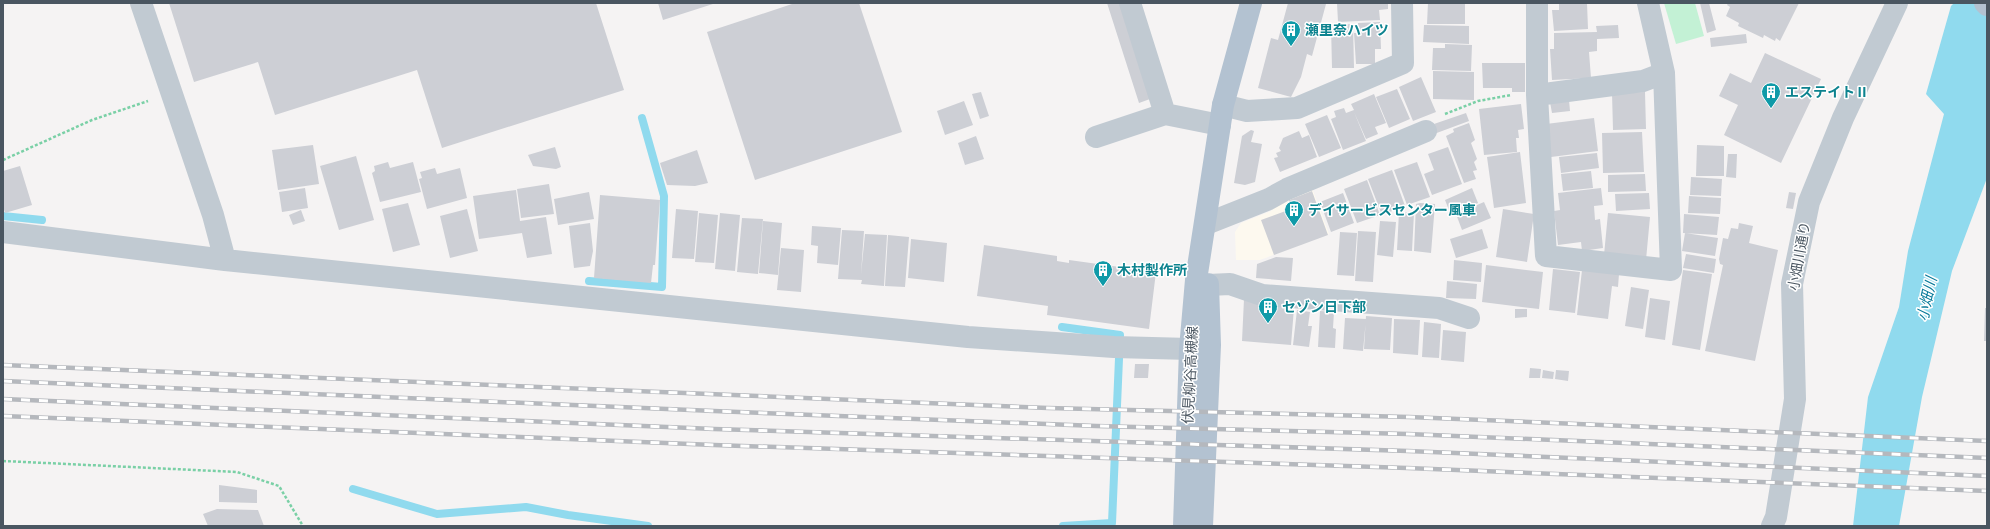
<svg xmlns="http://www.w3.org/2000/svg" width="1990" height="529" font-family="Barlow,'Noto Sans JP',sans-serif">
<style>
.commercial{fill:#fdf9ef}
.green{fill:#c3f1d5}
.water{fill:#90daee}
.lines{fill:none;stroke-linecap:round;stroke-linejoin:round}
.stream{stroke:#90daee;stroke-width:8}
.building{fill:#cdcfd5}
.path{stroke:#7ad0a6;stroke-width:2.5;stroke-dasharray:3 2;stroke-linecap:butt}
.minor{stroke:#c1cad2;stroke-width:22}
.major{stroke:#b3c2d1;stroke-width:22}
.rail-casing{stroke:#b5b8bd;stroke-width:4.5}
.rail{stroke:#fff;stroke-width:3;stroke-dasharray:9;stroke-linecap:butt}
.labels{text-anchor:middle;stroke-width:3;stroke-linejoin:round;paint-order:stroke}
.culture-label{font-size:14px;font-weight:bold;fill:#0d838f;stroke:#fff;text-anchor:start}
.street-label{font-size:14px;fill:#4a5661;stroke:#fff}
.water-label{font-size:15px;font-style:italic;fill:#0c7c9b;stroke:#fff}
</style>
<rect width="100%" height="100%" fill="#f5f3f3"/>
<!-- commercial -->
<path class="commercial" d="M 1312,188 L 1329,234 L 1260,260 L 1236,260 L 1235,232 L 1241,223 L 1271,211 L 1288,196 Z"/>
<!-- green -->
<path class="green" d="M 1664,3 L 1695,3 L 1704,36 L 1676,44 Z"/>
<!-- water -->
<path class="water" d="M 1954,3 L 1987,3 L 1987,178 L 1952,271 L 1922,397 L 1899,526 L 1853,526 L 1868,397 L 1899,307 L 1908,251 L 1944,114 L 1926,94 L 1951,6 Z"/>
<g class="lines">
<!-- stream -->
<path class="stream" d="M 3,216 L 42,220
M 589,281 L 662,287 L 664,196 L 642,118
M 1062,327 L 1120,335 L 1112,523 L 1063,526
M 353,489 L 437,514 L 526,507 L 568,515 L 648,526"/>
</g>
<!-- building -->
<path class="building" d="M 169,3 L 596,3 L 624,90 L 442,148 L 417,70 L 275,115 L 258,62 L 194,82 Z
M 658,3 L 716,3 L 663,20 Z
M 795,3 L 859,3 L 902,132 L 755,180 L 707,32 Z
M 1107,3 L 1120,3 L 1150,99 L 1139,103 Z
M 1288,3 L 1326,4 L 1312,56 L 1307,54 L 1301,77 L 1291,97 L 1258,88 L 1271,38 L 1278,40 Z
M 1337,3 L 1388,3 L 1388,9 L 1379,10 L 1380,20 L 1338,22 Z
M 1428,3 L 1465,4 L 1465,24 L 1427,24 Z
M 1559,3 L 1587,3 L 1588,29 L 1554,31 L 1552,10 L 1559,10 Z
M 1700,3 L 1709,3 L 1716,30 L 1707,33 Z
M 1728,3 L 1799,3 L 1780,41 L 1776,38 L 1775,41 L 1764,35 L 1763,38 L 1738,26 L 1739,23 L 1726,16 L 1730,7 L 1727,5 Z
M 1380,22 L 1381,49 L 1375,49 L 1375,64 L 1356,64 L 1354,33 L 1358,33 L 1358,23 Z
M 1353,24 L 1354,68 L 1332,68 L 1331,25 Z
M 1424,25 L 1469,26 L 1469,44 L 1423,42 Z
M 1618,25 L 1619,38 L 1597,39 L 1597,51 L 1589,52 L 1591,78 L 1552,80 L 1550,49 L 1554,49 L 1554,33 L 1597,32 L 1596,26 Z
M 1746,34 L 1747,43 L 1711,47 L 1710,38 Z
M 1445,44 L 1472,45 L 1471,71 L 1432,70 L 1433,48 L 1445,48 Z
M 1765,53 L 1821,79 L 1781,163 L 1724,135 L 1738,105 L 1719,96 L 1730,73 L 1751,83 Z
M 1482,63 L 1525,63 L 1525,92 L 1512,92 L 1512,88 L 1483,88 Z
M 1433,71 L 1474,72 L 1474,100 L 1433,99 Z
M 1421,77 L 1436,112 L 1413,121 L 1399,87 Z
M 1397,89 L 1410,119 L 1389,128 L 1376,97 Z
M 981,92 L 989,116 L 980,119 L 972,94 Z
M 1645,92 L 1646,129 L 1613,130 L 1612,93 Z
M 1374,94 L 1386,123 L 1375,127 L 1378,134 L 1366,139 L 1354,112 L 1366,141 L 1343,150 L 1331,119 L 1336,117 L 1334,111 L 1344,108 L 1346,113 L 1354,110 L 1351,104 Z
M 1569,100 L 1570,111 L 1552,113 L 1550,102 Z
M 964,101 L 973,125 L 945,135 L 937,111 Z
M 1521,104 L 1524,129 L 1518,130 L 1519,138 L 1516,138 L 1517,152 L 1484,155 L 1479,109 Z
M 1466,113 L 1469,121 L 1434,134 L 1431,125 Z
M 1327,115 L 1341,148 L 1319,157 L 1305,124 Z
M 1594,118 L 1598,151 L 1551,157 L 1546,124 Z
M 1469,123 L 1475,140 L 1471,143 L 1477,159 L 1474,162 L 1477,170 L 1473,171 L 1476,179 L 1464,183 L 1446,136 L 1454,132 L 1453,129 Z
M 1251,130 L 1254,131 L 1251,142 L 1262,144 L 1255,182 L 1245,185 L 1234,183 L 1242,136 Z
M 1299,131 L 1302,138 L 1309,135 L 1317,157 L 1280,172 L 1274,158 L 1278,157 L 1276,153 L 1281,151 L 1279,148 L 1283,138 Z
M 1642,132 L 1644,172 L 1603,173 L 1602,133 Z
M 976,136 L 984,159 L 965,165 L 958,143 Z
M 313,145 L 319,184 L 278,190 L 272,150 Z
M 1697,145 L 1724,146 L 1724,176 L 1696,176 Z
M 555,147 L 561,167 L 556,169 L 533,166 L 528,155 Z
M 1448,147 L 1462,184 L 1432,195 L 1424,174 L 1434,170 L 1428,154 Z
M 697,150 L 708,183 L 695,186 L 667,185 L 660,163 Z
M 1520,152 L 1526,203 L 1494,208 L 1487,157 Z
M 1597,153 L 1599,168 L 1561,173 L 1559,157 Z
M 1728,154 L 1737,154 L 1736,178 L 1726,177 Z
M 356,156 L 374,220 L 339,230 L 320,166 Z
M 388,162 L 390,168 L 413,162 L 421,192 L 380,202 L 372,173 L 375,171 L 374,166 Z
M 1417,162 L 1430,197 L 1407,205 L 1394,170 Z
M 20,166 L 32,205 L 5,213 L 3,206 L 3,171 Z
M 435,168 L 437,174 L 460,168 L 467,198 L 427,209 L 419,179 L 422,178 L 420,172 Z
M 1392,170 L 1405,206 L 1382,215 L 1368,179 Z
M 1591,171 L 1593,188 L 1563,191 L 1561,174 Z
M 1645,174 L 1646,191 L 1608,192 L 1608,175 Z
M 1691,177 L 1722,179 L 1721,196 L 1690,195 Z
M 1367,180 L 1380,215 L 1357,223 L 1344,189 Z
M 549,184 L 554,214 L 521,218 L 517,189 Z
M 305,188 L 308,208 L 282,212 L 279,192 Z
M 1472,188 L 1478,203 L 1451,215 L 1445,200 Z
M 1601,188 L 1603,205 L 1594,206 L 1595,220 L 1600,219 L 1603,248 L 1582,251 L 1581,242 L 1558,245 L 1554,211 L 1560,210 L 1558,193 Z
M 516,190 L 520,221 L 546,217 L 552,254 L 527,258 L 522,233 L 479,239 L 473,196 Z
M 1312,191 L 1328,235 L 1274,255 L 1261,220 L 1291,209 L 1289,200 Z
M 589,192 L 594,219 L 558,225 L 554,199 Z
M 1789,192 L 1796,193 L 1793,209 L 1786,208 Z
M 1343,193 L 1354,223 L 1331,232 L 1320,202 Z
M 1649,193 L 1650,209 L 1616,211 L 1615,194 Z
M 600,195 L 660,200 L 655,265 L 653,265 L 651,283 L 594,278 Z
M 1689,196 L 1721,198 L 1720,214 L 1688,213 Z
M 1484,202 L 1491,218 L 1462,230 L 1456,214 Z
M 408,203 L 420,245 L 393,252 L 382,209 Z
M 1420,203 L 1435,204 L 1431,253 L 1414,251 L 1416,204 Z
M 467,209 L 478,251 L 450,258 L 440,216 Z
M 676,209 L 698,211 L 694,259 L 672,258 Z
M 1503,209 L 1534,214 L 1527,262 L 1496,257 Z
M 301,210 L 305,221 L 293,225 L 289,215 Z
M 1399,212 L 1414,213 L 1412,251 L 1397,250 Z
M 699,213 L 718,215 L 714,263 L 695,262 Z
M 720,213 L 740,215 L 735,271 L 715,269 Z
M 1608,213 L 1650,217 L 1646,260 L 1604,255 Z
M 1684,214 L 1719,217 L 1717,235 L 1683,233 Z
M 742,218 L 763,219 L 758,274 L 737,272 Z
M 763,221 L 782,223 L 778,275 L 759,273 Z
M 1380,221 L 1396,222 L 1393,257 L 1377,255 Z
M 590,223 L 593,251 L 590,266 L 574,268 L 569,226 Z
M 1739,223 L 1753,226 L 1749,243 L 1778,250 L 1755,361 L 1705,351 L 1723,265 L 1720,264 L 1719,259 L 1723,238 L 1728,239 L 1731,228 L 1738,229 Z
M 812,226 L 841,228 L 838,265 L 817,263 L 818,246 L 811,245 Z
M 1482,229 L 1488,248 L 1456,258 L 1450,239 Z
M 842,230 L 864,231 L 861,274 L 865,234 L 887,235 L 884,286 L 861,284 L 862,280 L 838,279 Z
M 1358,231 L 1376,232 L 1373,282 L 1355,281 Z
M 1340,232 L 1357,233 L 1354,276 L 1337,275 Z
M 1685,233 L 1718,238 L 1715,256 L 1682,251 Z
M 888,235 L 909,237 L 905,287 L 885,286 Z
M 911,239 L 947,243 L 944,282 L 908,278 Z
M 984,245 L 1057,256 L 1057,261 L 1069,263 L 1069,260 L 1156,272 L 1149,329 L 1047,315 L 1048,306 L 977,296 Z
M 781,248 L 804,250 L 801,292 L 777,290 Z
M 1686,254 L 1716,259 L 1714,273 L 1683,268 Z
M 1276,257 L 1293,258 L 1291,281 L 1256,278 L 1257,264 Z
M 1454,260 L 1482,263 L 1481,282 L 1453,280 Z
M 1486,265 L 1543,272 L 1539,309 L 1482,302 Z
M 1553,269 L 1580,272 L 1575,313 L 1549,310 Z
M 1582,270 L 1619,274 L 1618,287 L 1612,286 L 1608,319 L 1577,315 Z
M 1683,270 L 1712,274 L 1700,350 L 1672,345 Z
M 1447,281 L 1477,284 L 1476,299 L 1446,298 Z
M 1631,287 L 1649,290 L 1643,329 L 1625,326 Z
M 1650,298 L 1670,301 L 1665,340 L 1645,337 Z
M 1244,299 L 1294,308 L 1291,345 L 1242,341 Z
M 1985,308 L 1987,308 L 1987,341 L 1984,341 Z
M 1515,309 L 1527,309 L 1527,317 L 1515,318 Z
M 1297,310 L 1310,312 L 1308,326 L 1312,326 L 1309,347 L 1293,345 Z
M 1320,311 L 1334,312 L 1333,328 L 1336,329 L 1335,348 L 1318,347 Z
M 1366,316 L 1392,318 L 1390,350 L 1364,349 Z
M 1345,318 L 1366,319 L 1363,351 L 1343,349 Z
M 1394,319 L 1420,320 L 1418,355 L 1393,353 Z
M 1424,322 L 1441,324 L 1439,358 L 1422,357 Z
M 1443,330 L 1466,332 L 1464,362 L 1441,360 Z
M 1135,364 L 1149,364 L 1148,378 L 1134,378 Z
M 1530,368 L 1541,369 L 1540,378 L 1529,378 Z
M 1543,370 L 1554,372 L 1553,379 L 1542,378 Z
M 1556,370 L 1569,371 L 1568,381 L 1555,379 Z
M 219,485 L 257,490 L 257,503 L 219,502 Z
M 217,509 L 258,510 L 264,526 L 208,526 L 203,514 Z"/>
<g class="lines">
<!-- path -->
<path class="path" d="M 1445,114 L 1478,101 L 1511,95
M 3,160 L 92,120 L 148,101
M 3,461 L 237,472 L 279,486 L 303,526"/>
<!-- minor -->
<path class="minor" d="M 141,3 L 213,215 L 225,260
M 1537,3 L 1537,95 L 1546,256 L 1671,270 L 1664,73 L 1648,3
M 1537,95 L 1643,81 L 1664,73
M 1223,105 L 1247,111 L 1297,108 L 1403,63 L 1402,3
M 1165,114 L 1220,125
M 1096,137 L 1165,114 L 1130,3
M 1206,224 L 1269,199 L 1287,189 L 1426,131
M 3,232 L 225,260 L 968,337 L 1114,347 L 1190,349
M 1208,285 L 1230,284 L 1262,295 L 1439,308 L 1469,318
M 1772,526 L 1776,517 L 1795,399 L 1792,284 L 1809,202 L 1843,118 L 1897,3"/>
<!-- major -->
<path class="major" d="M 1985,3 L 1987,5
M 1184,526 L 1190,349 L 1196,280 L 1223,105 L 1251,3
M 1202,526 L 1210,345 L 1208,284"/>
<defs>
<path id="rail" d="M 3,365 L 1048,408 L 1409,417 L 1987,441
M 3,381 L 714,411 L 1096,426 L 1408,434 L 1987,458
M 3,399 L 714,429 L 1408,451 L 1987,476
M 3,416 L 714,445 L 1407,468 L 1987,491"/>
</defs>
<!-- rail casing -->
<use href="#rail" class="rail-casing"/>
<!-- rail -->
<use href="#rail" class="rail"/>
</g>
<!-- icons -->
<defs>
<symbol id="building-pin" viewBox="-11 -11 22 30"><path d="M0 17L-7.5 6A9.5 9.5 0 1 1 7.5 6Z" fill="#0f9aa8" stroke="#fff"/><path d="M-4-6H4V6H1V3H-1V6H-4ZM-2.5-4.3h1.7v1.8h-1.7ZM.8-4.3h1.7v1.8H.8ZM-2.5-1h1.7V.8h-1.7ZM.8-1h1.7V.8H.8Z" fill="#fff"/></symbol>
</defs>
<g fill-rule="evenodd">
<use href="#building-pin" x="1280" y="19" width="22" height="30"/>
<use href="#building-pin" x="1760" y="81" width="22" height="30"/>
<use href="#building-pin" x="1283" y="199" width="22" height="30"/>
<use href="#building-pin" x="1092" y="259" width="22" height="30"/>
<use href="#building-pin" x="1257" y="296" width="22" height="30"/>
</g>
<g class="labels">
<!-- culture labels -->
<g class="culture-label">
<text x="1305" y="35">瀬里奈ハイツ</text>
<text x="1785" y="97">エステイトⅡ</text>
<text x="1308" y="215">デイサービスセンター風車</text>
<text x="1117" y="275">木村製作所</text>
<text x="1282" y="312">セゾン日下部</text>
</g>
<!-- street labels -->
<g class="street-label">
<text transform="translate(1799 256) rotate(-80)" y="5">小畑川通り</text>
<text transform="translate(1190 375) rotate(-87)" y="5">伏見柳谷高槻線</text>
</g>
<!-- water labels -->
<g class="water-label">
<text transform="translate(1927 299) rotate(-78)" y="5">小畑川</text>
</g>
</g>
<!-- border -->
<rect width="1990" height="529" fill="none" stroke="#4a5661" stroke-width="8"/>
</svg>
